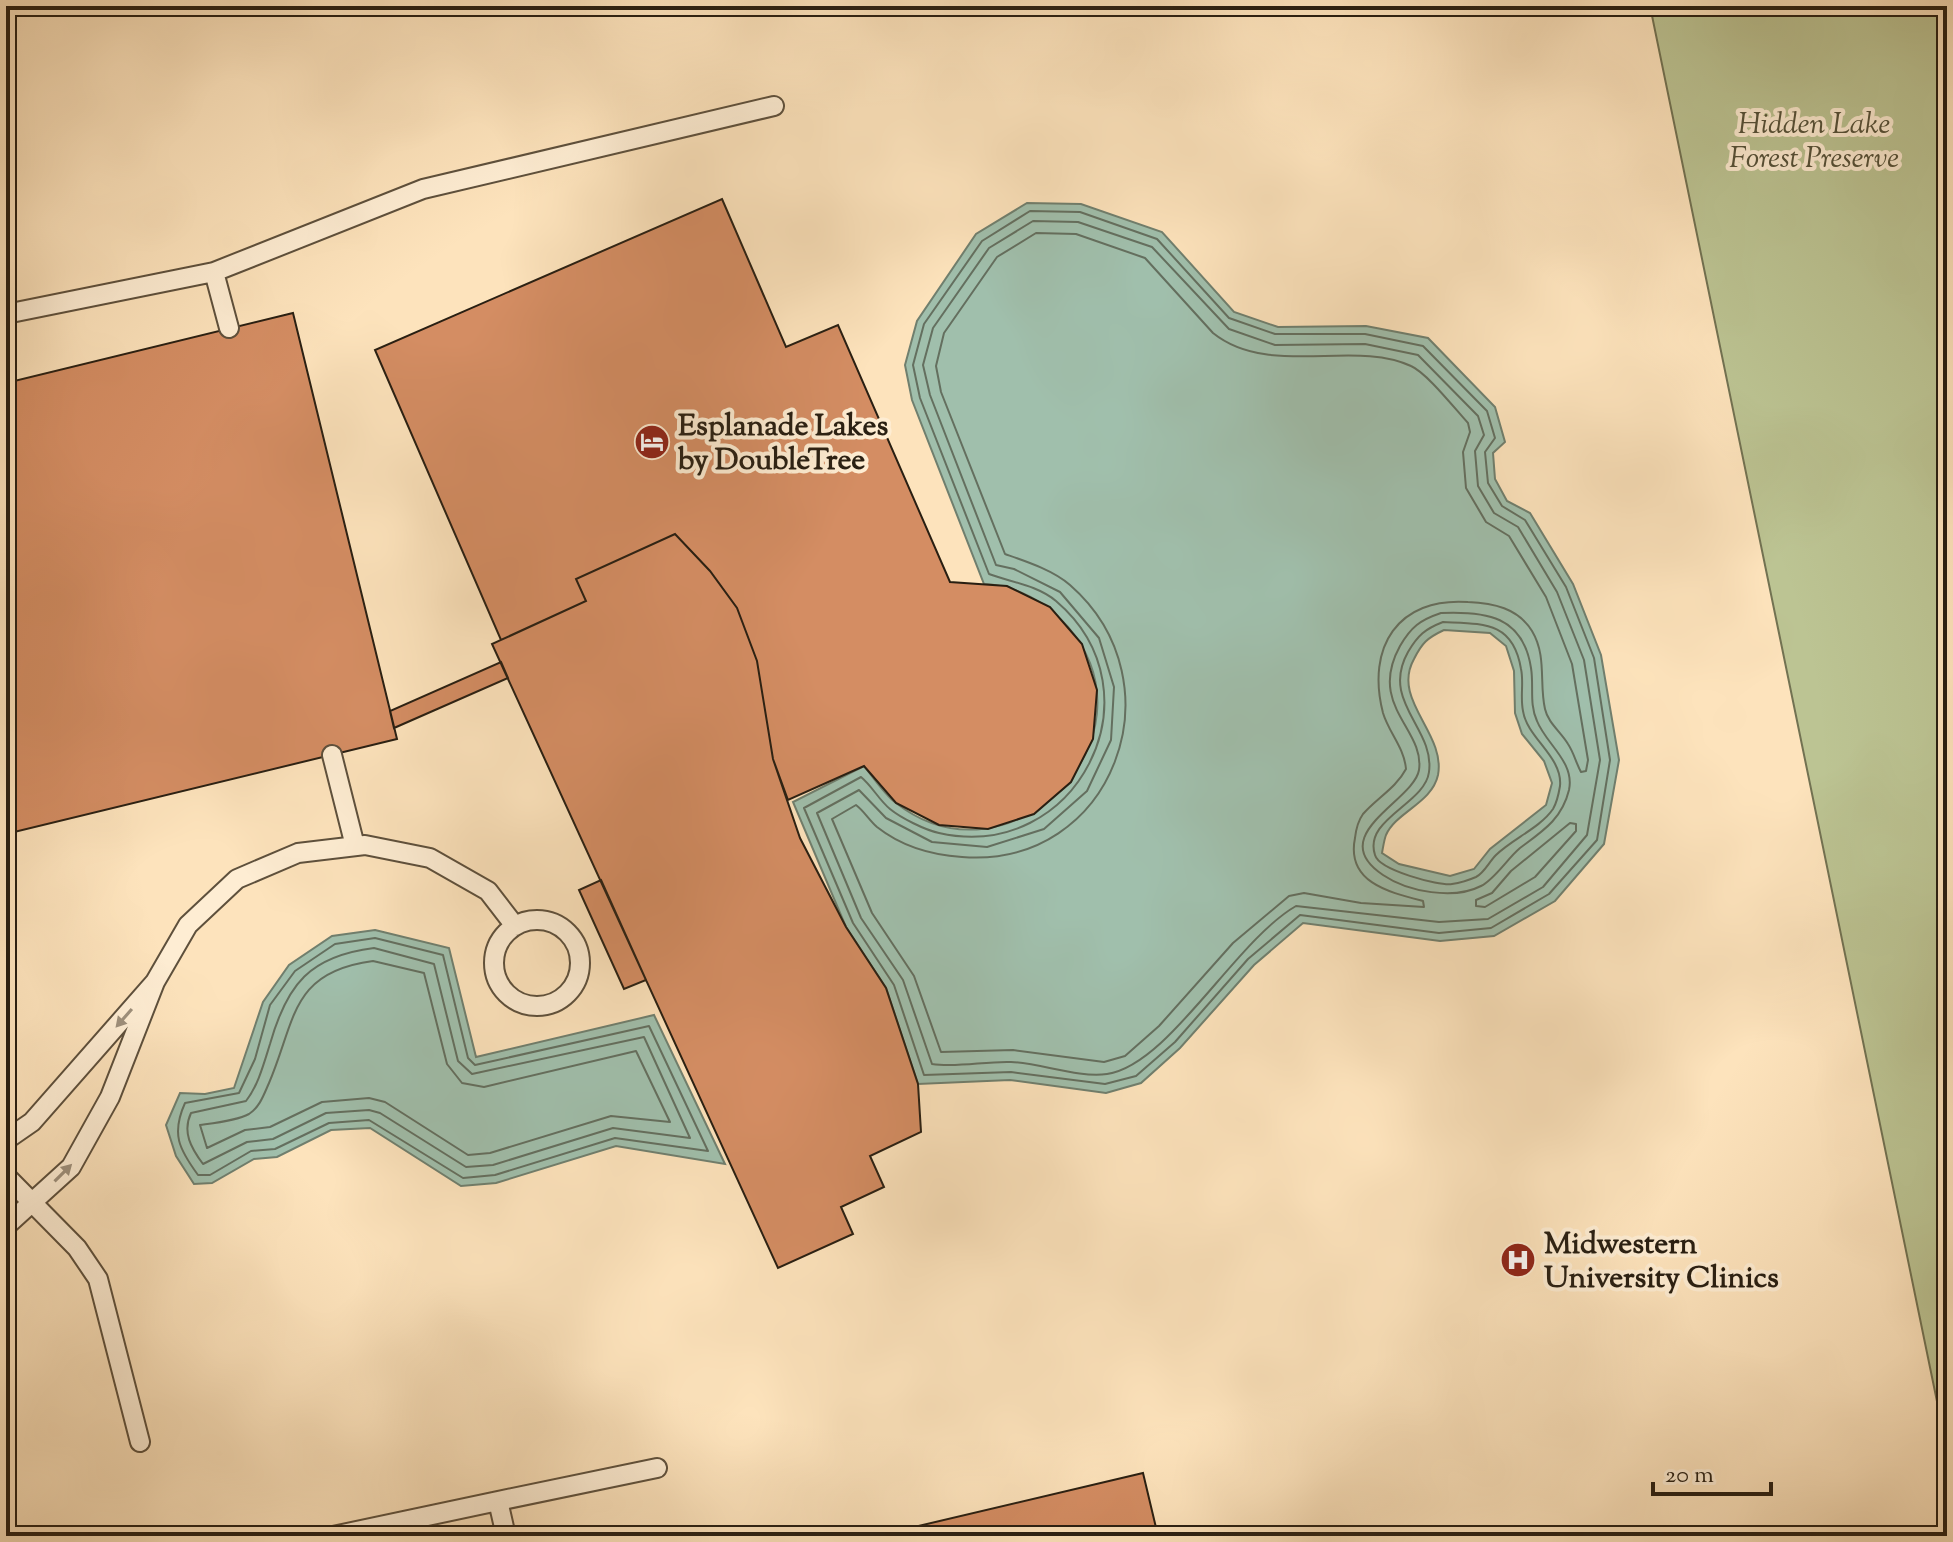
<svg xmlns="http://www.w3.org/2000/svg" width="1953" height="1542" font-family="'Sorts Mill Goudy',serif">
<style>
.green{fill:#bcc493;stroke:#727252;stroke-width:2}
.water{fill:#a0bfac;stroke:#707f6e;stroke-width:2;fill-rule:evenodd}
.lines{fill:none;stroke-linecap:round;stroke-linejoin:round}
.shore{stroke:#646f5f;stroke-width:2}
.building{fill:#d48d63;stroke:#291f12;stroke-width:2}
.lane-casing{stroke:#5e503c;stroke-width:22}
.lane{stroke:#feedd3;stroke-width:18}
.oneway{fill:#9e907c}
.labels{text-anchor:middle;stroke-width:8;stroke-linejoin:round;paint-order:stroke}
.park-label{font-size:30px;font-style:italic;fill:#555139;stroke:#feedd3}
.poi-label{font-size:30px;font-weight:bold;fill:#291f12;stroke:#feedd3;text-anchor:start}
</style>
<rect width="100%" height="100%" fill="#fde3bc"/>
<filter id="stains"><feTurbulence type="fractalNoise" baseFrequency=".0025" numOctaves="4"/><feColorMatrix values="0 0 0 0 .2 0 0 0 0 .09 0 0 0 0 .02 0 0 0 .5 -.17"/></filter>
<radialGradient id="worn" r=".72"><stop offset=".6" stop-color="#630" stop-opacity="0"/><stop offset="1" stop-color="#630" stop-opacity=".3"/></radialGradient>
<!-- green -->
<path class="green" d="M 1650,6 L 1947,6 L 1947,1450 Z"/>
<!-- water -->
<path class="water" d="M 1027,203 L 1081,204 L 1162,232 L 1234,312 L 1278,327 L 1366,326 L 1428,338 L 1495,407 L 1505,442 L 1493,453 L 1495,479 L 1507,501 L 1530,513 L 1573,584 L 1601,655 L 1619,760 L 1604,844 L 1555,901 L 1494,936 L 1440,941 L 1303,923 L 1254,965 L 1180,1048 L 1141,1083 L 1106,1093 L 1010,1080 L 918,1084 L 886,988 L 846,927 L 793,802 L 864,766 C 874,778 884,794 896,803 C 1010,892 1162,738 1068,627 C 1045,601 1018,586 984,584 L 912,400 L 905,365 L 917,321 L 976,234 ZM 1444,630 L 1490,633 L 1506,646 L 1514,671 L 1515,713 L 1522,734 L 1544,761 L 1552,783 L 1546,805 L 1490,849 L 1474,869 L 1450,876 L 1399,864 L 1382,853 C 1383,848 1384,840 1386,835 C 1396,812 1432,803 1438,775 C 1446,733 1391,700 1414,659 C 1422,643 1427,638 1444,630 Z
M 375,930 L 449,948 L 476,1057 L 654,1015 L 725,1164 L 616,1146 L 496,1183 L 461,1186 L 370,1128 L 331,1130 L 277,1157 L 254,1159 L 212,1183 L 194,1184 L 176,1156 L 166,1125 L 180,1093 L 205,1094 L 234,1088 L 263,1002 L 289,965 L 332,936 Z"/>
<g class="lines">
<!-- shore -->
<path class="shore" d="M 1030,211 L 1080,212 L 1157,239 L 1229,318 L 1275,334 L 1365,334 L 1423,346 L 1487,411 L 1495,438 L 1485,452 L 1488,483 L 1502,506 L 1525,520 L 1566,587 L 1594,658 L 1610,760 L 1597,840 L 1549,894 L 1491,928 L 1439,933 L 1300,915 L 1248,959 L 1175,1042 L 1136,1076 L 1105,1084 L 1011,1072 L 924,1075 L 894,985 L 853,923 L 804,808 L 861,777 C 872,786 879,800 890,809 C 901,818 925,830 939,833 C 1076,864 1164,693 1056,601 C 1037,585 1010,582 989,574 L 920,398 L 913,365 L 924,324 L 982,241 Z
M 1033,221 L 1078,222 L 1152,247 L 1229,329 L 1275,345 L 1365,344 L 1418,355 L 1478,416 L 1484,435 L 1475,451 L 1478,486 L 1494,513 L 1518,527 L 1557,592 L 1584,660 L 1600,760 L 1587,835 L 1543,887 L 1488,919 L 1439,922 L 1296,906 C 1235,941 1169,1065 1107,1074 C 1077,1078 1041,1063 1011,1062 C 985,1061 957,1068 932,1064 L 903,980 L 861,918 L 817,813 L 859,790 L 886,818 L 932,842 L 987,847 L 1044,829 L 1087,791 L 1111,740 L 1114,687 L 1099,638 L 1060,592 L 1014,569 L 996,565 L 930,395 L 923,365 L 933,328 L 989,248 Z
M 1036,233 L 1076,234 L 1145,258 L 1213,333 C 1269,378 1354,339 1411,366 C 1427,373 1455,409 1468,423 L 1470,432 L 1463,452 L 1466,488 L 1486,522 L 1509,536 L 1546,597 L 1572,664 L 1588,760 L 1586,771 L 1581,772 C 1576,763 1574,753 1568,744 C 1561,732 1548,723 1545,709 C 1539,683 1547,656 1532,631 C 1518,608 1493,603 1468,602 C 1398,597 1366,647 1383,713 C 1389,733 1404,747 1406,769 C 1396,788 1377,798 1363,814 C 1358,821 1356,829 1355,838 C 1346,882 1388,892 1423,901 L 1424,907 L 1361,903 L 1304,893 L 1289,896 L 1233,943 L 1159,1026 L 1125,1056 L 1104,1062 L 1013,1050 L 941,1052 L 914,976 L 872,913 L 832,819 L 856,805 C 864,811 869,820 877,827 C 901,846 932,855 962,857 C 1113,869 1182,683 1070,585 C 1053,570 1025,561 1005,554 L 941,392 L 936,366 L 944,333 L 997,257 Z
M 1441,613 C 1486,611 1523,616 1531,668 C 1534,686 1529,704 1537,721 C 1546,744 1575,762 1569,790 C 1562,819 1543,831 1520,848 C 1507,859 1495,879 1481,886 C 1454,900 1408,892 1383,875 C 1323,835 1414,801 1419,770 C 1425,729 1367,706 1400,646 C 1411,627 1420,620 1441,613 Z
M 1443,622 C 1483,624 1513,621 1521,669 C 1524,682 1520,697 1523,711 C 1527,738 1563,757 1560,786 C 1559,792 1556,804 1553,809 C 1540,828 1512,839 1496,855 C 1489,862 1484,873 1476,877 C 1469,880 1459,883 1452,884 C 1438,886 1379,870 1375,855 C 1363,819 1425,804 1429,772 C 1435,728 1380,702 1408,652 C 1418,635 1425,629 1443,622 Z
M 1570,823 L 1576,824 L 1576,831 L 1535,877 L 1485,907 L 1476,906 L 1476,900 L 1492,893 L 1511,871 Z
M 375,938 L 443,955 L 468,1058 L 475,1065 L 649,1026 L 708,1151 L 615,1138 L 495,1175 L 463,1178 L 369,1120 L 329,1123 L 275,1149 L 251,1151 L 210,1175 L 198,1175 C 179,1149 171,1134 185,1103 L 239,1093 L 255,1059 L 270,1005 L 295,971 L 335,944 Z
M 374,948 L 434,964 L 458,1061 L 472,1074 L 644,1037 L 690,1138 L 613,1128 L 493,1165 L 466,1167 L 380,1113 L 369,1110 L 326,1113 L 273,1139 L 247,1142 L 203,1164 C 191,1148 182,1132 191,1113 L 246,1101 C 258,1086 264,1063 270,1044 C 287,984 310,956 374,948 Z
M 373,961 L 424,973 L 447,1064 L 462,1083 L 484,1087 L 636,1051 L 670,1122 L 611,1116 L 490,1153 L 468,1155 L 385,1102 L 369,1098 L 322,1102 L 270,1127 L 245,1130 L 207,1148 L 200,1125 C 215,1123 236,1121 249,1114 C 260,1107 264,1094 269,1083 C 296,1020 290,972 373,961 Z"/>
</g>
<!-- building -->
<path class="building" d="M 722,199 L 786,347 L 838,325 L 950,582 L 1007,586 L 1050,607 L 1082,644 L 1097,690 L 1093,739 L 1071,782 L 1034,814 L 988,829 L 939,825 L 896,803 L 864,766 L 788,800 L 773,759 L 757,661 L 737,608 L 710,571 L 675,534 L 576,579 L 586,601 L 501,640 L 375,350 Z
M 293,313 L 397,739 L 6,834 L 6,383 Z
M 675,534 L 710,571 L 737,608 L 757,661 L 773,759 L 800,838 L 846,927 L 886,988 L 918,1084 L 921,1132 L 870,1156 L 884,1187 L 841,1207 L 853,1234 L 778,1268 L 492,644 L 586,601 L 576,579 Z
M 501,662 L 508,678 L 394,728 L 390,711 Z
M 601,880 L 646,980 L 624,989 L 579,890 Z
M 1143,1473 L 1158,1536 L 876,1536 Z"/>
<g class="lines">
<defs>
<path id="lane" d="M 214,272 L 229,328
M 6,314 L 214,272 L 423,189 L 774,106
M 332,755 L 355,846
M494 963a43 43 0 1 1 86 0a43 43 0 1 1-86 0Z
M 155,982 L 188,925 L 237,879 L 298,853 L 365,845 L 430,858 L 488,891 L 515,926
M 6,1140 L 32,1122 L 155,982 L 110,1097 L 71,1167 L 6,1226
M 6,1176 L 77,1248 L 98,1279 L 140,1442
M 498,1501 L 657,1468
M 333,1536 L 498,1501 L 506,1536"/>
</defs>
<!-- lane casing -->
<use href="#lane" class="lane-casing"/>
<!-- lane -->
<use href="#lane" class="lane"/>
</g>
<!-- one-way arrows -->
<defs><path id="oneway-solid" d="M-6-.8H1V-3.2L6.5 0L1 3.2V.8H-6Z" transform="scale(2)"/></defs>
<g class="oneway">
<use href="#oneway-solid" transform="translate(124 1018) rotate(131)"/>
<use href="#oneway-solid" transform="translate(63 1173) rotate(-45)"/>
</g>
<!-- icons -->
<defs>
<symbol id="hotel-disc" viewBox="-11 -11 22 22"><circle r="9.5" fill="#8f2418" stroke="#feedd3"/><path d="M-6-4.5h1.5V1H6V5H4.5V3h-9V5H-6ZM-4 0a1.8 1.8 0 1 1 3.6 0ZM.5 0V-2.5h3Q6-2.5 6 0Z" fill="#fff"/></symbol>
<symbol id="hospital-disc" viewBox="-11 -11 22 22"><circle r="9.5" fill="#8f2418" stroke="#feedd3"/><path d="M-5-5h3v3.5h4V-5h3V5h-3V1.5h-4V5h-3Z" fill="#fff"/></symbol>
</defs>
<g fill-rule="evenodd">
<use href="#hotel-disc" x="632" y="422" width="40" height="40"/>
<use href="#hospital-disc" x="1498" y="1240" width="40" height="40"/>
</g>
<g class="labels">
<!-- park labels -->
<g class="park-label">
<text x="1814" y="133">Hidden Lake<tspan x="1814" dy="34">Forest Preserve</tspan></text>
</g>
<!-- poi labels -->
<g class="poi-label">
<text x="678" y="435">Esplanade Lakes<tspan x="678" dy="34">by DoubleTree</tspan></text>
<text x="1544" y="1253">Midwestern<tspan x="1544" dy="34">University Clinics</tspan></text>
</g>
</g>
<!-- margin -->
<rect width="1953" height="1542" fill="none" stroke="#fde3bc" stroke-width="32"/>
<rect x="8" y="8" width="1937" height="1526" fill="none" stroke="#291f12" stroke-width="4"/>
<rect x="16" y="16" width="1921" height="1510" fill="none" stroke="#291f12" stroke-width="2"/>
<!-- scale -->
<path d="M1653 1482v12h118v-12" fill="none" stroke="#291f12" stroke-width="4"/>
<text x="1665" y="1482" font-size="24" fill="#291f12" stroke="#feedd3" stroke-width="6" paint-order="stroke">20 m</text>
<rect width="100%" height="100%" filter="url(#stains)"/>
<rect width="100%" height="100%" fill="url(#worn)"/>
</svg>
